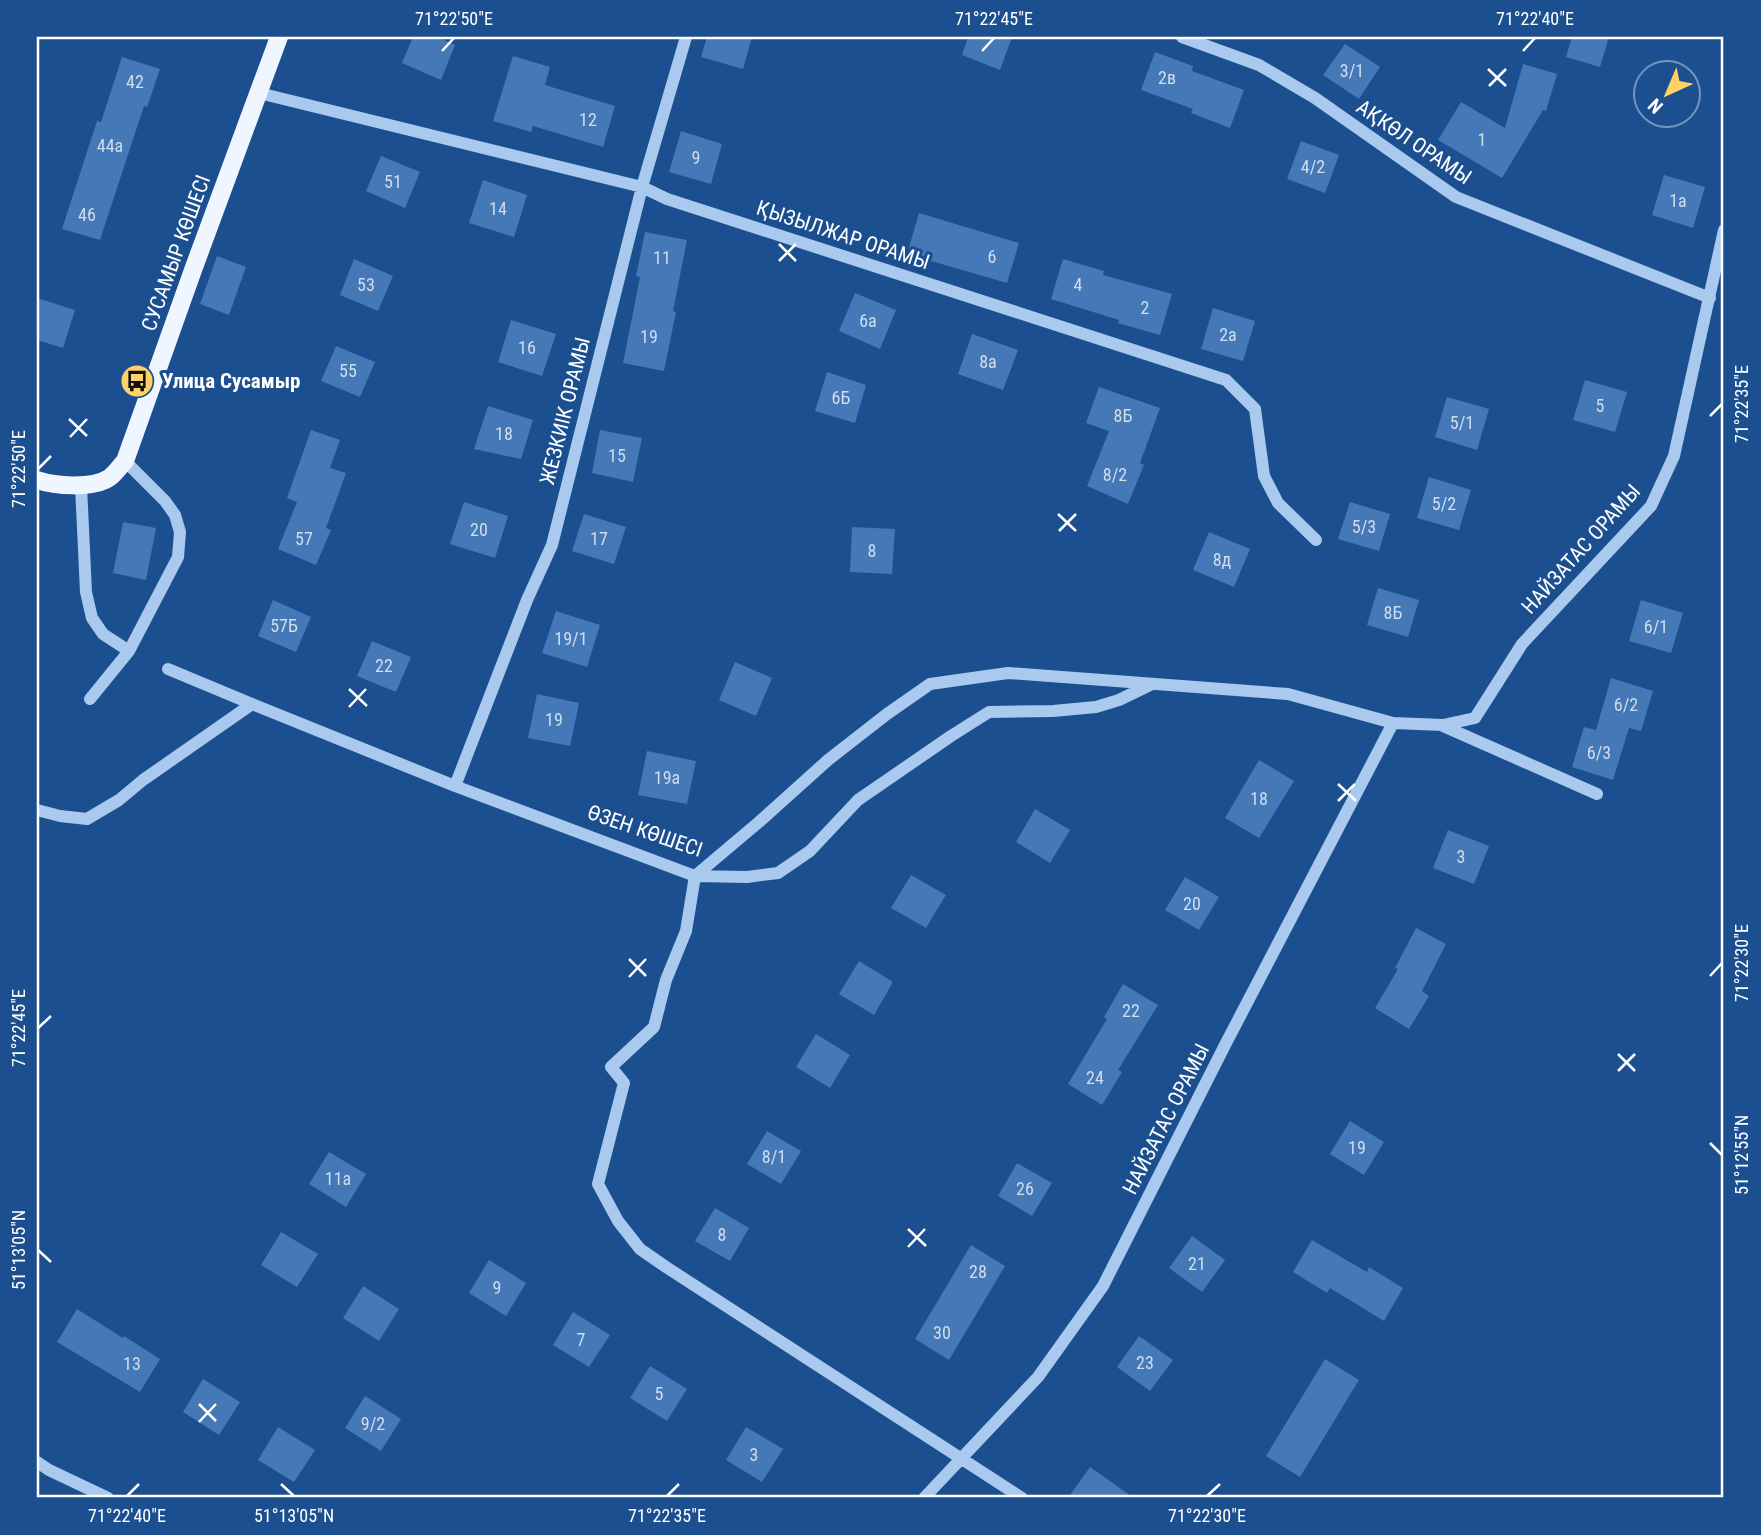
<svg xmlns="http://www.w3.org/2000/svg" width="1761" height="1535" font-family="'Roboto Condensed',sans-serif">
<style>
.building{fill:#4478b7}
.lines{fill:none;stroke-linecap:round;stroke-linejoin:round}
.minor{stroke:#a9c9ee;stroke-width:12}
.major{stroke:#f0f6ff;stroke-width:18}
.ticks{fill:none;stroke:#fff;stroke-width:2.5}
.labels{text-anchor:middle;stroke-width:6;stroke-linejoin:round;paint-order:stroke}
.number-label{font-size:18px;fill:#d0dded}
.street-label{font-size:21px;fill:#fff;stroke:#1b4f8f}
.poi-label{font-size:21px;font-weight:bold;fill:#fff;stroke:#1b4f8f;text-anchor:start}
.neatline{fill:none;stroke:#fff;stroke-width:2.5}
.ticks-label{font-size:18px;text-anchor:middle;fill:#fff}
</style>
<rect width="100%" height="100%" fill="#1b4f8f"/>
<!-- building -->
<path class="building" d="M 413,37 L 437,37 L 455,45 L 441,80 L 402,63 Z
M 707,37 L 752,37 L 743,69 L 701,57 Z
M 968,37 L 1012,37 L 1000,70 L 962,55 Z
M 1572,37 L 1609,37 L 1600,67 L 1566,57 Z
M 1345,44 L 1380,67 L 1359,99 L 1323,75 Z
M 1155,52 L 1193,66 L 1192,71 L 1244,90 L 1230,128 L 1191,113 L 1193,109 L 1141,90 Z
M 513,56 L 550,67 L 545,85 L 615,106 L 603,147 L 533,126 L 531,132 L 493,121 Z
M 122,57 L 160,69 L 147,107 L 144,106 L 100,240 L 62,229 L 97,121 L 101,122 Z
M 1523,64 L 1557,74 L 1546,111 L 1543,110 L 1502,178 L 1438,140 L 1461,102 L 1505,128 Z
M 681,131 L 722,144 L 711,184 L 669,172 Z
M 1301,141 L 1339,155 L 1325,193 L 1287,179 Z
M 381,156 L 420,172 L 405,208 L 366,191 Z
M 1664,175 L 1705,187 L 1693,228 L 1652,215 Z
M 483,180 L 527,195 L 514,237 L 469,223 Z
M 919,213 L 1019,243 L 1007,283 L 907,254 Z
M 645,232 L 687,240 L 673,311 L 676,312 L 664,371 L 623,363 L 640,277 L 636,276 Z
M 217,256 L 246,267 L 229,315 L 200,304 Z
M 354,259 L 393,276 L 378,311 L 340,295 Z
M 1063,259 L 1104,271 L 1103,275 L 1172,294 L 1160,335 L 1118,323 L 1119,320 L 1051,299 Z
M 855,293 L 896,310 L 880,349 L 839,331 Z
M 37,298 L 75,310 L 63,348 L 37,340 Z
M 1213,308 L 1255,321 L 1243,361 L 1201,349 Z
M 511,320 L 556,334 L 542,376 L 498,362 Z
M 972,334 L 1018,350 L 1003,390 L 958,374 Z
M 336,346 L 375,362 L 360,397 L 321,381 Z
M 827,372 L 866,385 L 855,423 L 815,411 Z
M 1585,380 L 1627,392 L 1615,432 L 1573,420 Z
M 1099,387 L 1160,408 L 1140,463 L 1144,465 L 1128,504 L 1087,486 L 1109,431 L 1086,423 Z
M 1447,397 L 1489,409 L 1477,450 L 1435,437 Z
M 488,406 L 533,420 L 521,459 L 474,449 Z
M 311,430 L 340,440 L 330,468 L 346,473 L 326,528 L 331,530 L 316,565 L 278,549 L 297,502 L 287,498 Z
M 600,430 L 642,438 L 633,482 L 592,473 Z
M 1429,477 L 1471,490 L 1459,530 L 1417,518 Z
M 464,502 L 508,516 L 495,558 L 450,544 Z
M 1350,502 L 1390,514 L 1379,551 L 1338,539 Z
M 584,514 L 626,527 L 614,564 L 572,551 Z
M 123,522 L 156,528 L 146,580 L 113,573 Z
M 852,527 L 895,529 L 892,574 L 850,572 Z
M 1209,532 L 1250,549 L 1234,587 L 1193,570 Z
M 1378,588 L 1419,600 L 1408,637 L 1367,625 Z
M 273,600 L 311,617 L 296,652 L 258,636 Z
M 1641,600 L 1683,613 L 1671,653 L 1629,641 Z
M 556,611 L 600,625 L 587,667 L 542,653 Z
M 372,641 L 411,657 L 396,692 L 357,676 Z
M 735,662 L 772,678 L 756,716 L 719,700 Z
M 1611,678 L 1653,691 L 1641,731 L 1629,728 L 1613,780 L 1572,767 L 1584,727 L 1596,730 Z
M 537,694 L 579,703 L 570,746 L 528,738 Z
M 647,751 L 696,761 L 687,804 L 638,795 Z
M 1259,760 L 1294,781 L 1259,838 L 1225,818 Z
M 1035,809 L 1070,830 L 1050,863 L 1016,842 Z
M 1448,830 L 1489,846 L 1474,884 L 1433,868 Z
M 911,875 L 946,895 L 926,928 L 891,908 Z
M 1185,877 L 1219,897 L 1199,930 L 1165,910 Z
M 1416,928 L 1446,944 L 1422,991 L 1429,996 L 1409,1029 L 1375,1008 L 1398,969 L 1395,968 Z
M 859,961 L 893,982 L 874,1015 L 839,994 Z
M 1123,984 L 1158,1005 L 1118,1070 L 1122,1072 L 1102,1105 L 1068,1084 L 1107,1019 L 1104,1017 Z
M 816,1034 L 850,1055 L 830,1088 L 796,1067 Z
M 1350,1121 L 1384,1142 L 1364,1175 L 1330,1154 Z
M 767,1131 L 801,1151 L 781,1184 L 747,1164 Z
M 329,1152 L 366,1174 L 346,1207 L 309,1184 Z
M 1017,1163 L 1052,1183 L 1032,1216 L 998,1196 Z
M 715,1208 L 749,1228 L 730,1261 L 695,1241 Z
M 281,1232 L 318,1254 L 297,1287 L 261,1265 Z
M 1192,1236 L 1225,1260 L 1202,1292 L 1169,1268 Z
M 1312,1240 L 1367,1272 L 1369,1267 L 1403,1288 L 1384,1321 L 1330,1288 L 1327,1293 L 1293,1272 Z
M 971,1245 L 1005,1266 L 949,1360 L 915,1339 Z
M 489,1260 L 526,1283 L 506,1316 L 469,1293 Z
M 363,1286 L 399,1309 L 379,1341 L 343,1318 Z
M 77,1309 L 123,1338 L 124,1336 L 160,1359 L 140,1392 L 57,1342 Z
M 573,1312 L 610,1335 L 589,1367 L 553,1345 Z
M 1139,1336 L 1173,1360 L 1150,1391 L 1117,1367 Z
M 1325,1359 L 1359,1380 L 1300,1477 L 1266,1456 Z
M 650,1366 L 687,1389 L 667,1421 L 630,1398 Z
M 203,1379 L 240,1402 L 219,1435 L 183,1412 Z
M 365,1396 L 401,1419 L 381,1451 L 345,1428 Z
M 278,1427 L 315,1450 L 294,1482 L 258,1460 Z
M 746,1427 L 783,1449 L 762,1482 L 726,1460 Z
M 1090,1467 L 1134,1498 L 1068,1498 Z"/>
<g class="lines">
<!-- minor -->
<path class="minor" d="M 1182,37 L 1259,65 L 1315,98 L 1456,197 L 1710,298
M 259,93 L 642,187 L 667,199 L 1226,380 L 1255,409 L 1264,476 L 1278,503 L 1316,540
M 81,486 L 86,592 L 92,618 L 103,634 L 129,651
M 168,669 L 252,704
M 90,699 L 129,651 L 178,557 L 180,532 L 175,515 L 165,501 L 125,461
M 1443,726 L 1597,794
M 455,786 L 527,600 L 552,545 L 642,187 L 686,37
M 37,810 L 60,816 L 87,819 L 119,800 L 143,780 L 252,704 L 455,786 L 695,876 L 747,877 L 778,873 L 810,851 L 858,800 L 951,736 L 989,712 L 1053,711 L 1096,707 L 1119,700 L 1152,684
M 37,1462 L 49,1470 L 108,1498
M 924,1498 L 1038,1377 L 1103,1286 L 1225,1045 L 1393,723
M 1022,1498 L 666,1267 L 640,1249 L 618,1221 L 598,1184 L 624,1083 L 611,1067 L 654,1027 L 666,980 L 686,931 L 695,876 L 759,822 L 828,760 L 887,714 L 930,684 L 1008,673 L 1288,694 L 1393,723 L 1443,725 L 1475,718 L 1522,644 L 1651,506 L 1674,456 L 1724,230"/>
<!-- major -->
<path class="major" d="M 37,480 C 55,486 92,489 109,478 C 115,474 120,466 125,461 L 193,270 L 279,37"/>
</g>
<!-- ticks -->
<path class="ticks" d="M 442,51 L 454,38M 982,51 L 994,38M 1523,51 L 1535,38M 1488,69 L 1506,86M 1489,86 L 1506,69M 779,244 L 796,261M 779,261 L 796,244M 1710,416 L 1722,404M 69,419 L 87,436M 70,437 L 87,419M 38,469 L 51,456M 1058,514 L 1076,531M 1059,531 L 1076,514M 349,689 L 367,706M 349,707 L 366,689M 1338,784 L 1356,801M 1338,801 L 1355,784M 629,959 L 646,976M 1710,976 L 1722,963M 629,977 L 646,959M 38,1028 L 51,1016M 1618,1054 L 1635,1071M 1618,1071 L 1635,1054M 1710,1143 L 1722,1155M 908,1229 L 926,1246M 908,1247 L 925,1229M 38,1250 L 51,1262M 199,1404 L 216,1421M 199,1422 L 216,1404M 281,1484 L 294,1496M 127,1496 L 139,1484M 667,1496 L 679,1484M 1207,1496 L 1220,1484"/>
<!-- icons -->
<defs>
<symbol id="bus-disc" viewBox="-11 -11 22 22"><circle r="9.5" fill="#ffd166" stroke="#1b4f8f"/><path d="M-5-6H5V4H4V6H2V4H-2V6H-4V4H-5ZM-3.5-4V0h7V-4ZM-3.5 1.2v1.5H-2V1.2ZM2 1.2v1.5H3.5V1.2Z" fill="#111"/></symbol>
</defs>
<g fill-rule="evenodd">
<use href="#bus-disc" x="118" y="362" width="38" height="38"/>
</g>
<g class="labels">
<!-- number labels -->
<g class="number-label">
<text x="1352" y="77">3/1</text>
<text x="1167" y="84">2в</text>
<text x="135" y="88">42</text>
<text x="588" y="126">12</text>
<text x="1482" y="146">1</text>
<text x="110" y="152">44а</text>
<text x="696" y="164">9</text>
<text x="1313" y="173">4/2</text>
<text x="393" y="188">51</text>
<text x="1678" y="207">1а</text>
<text x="498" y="215">14</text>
<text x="87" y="221">46</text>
<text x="992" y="263">6</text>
<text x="662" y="264">11</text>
<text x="366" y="291">53</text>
<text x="1078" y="291">4</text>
<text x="1145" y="314">2</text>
<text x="868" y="327">6а</text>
<text x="1228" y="341">2а</text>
<text x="649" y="343">19</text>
<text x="527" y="354">16</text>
<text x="988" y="368">8а</text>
<text x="348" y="377">55</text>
<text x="841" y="404">6Б</text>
<text x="1600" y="412">5</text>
<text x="1123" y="422">8Б</text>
<text x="1462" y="429">5/1</text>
<text x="504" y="440">18</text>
<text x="617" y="462">15</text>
<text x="1115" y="481">8/2</text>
<text x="1444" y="510">5/2</text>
<text x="1364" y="533">5/3</text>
<text x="479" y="536">20</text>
<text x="304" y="545">57</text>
<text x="599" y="545">17</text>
<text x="872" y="557">8</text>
<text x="1222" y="566">8д</text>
<text x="1393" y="619">8Б</text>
<text x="284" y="632">57Б</text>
<text x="1656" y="633">6/1</text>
<text x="571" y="645">19/1</text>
<text x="384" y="672">22</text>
<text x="1626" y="711">6/2</text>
<text x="554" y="726">19</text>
<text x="1599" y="759">6/3</text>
<text x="667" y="784">19а</text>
<text x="1259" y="805">18</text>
<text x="1461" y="863">3</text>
<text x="1192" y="910">20</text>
<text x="1131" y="1017">22</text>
<text x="1095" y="1084">24</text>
<text x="1357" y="1154">19</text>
<text x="774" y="1163">8/1</text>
<text x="338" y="1185">11а</text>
<text x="1025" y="1195">26</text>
<text x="722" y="1241">8</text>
<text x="1197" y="1270">21</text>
<text x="978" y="1278">28</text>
<text x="497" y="1294">9</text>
<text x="942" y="1339">30</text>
<text x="581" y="1346">7</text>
<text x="1145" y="1369">23</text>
<text x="132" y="1370">13</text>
<text x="659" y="1400">5</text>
<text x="373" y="1430">9/2</text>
<text x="754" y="1461">3</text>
</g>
<!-- street labels -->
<g class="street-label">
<text transform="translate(1414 142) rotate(34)" y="7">АҚКӨЛ ОРАМЫ</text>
<text transform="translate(843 235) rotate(18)" y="7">ҚЫЗЫЛЖАР ОРАМЫ</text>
<text transform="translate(176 253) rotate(-70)" y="7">СУСАМЫР КӨШЕСІ</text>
<text transform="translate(565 411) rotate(-76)" y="7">ЖЕЗКИІК ОРАМЫ</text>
<text transform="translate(1581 549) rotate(-48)" y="7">НАЙЗАТАС ОРАМЫ</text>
<text transform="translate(645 831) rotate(19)" y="7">ӨЗЕН КӨШЕСІ</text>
<text transform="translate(1166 1119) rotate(-63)" y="7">НАЙЗАТАС ОРАМЫ</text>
</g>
<!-- poi labels -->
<g class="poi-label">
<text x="162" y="388">Улица Сусамыр</text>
</g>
</g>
<!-- border -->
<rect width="1761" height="1535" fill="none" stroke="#1b4f8f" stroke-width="77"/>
<!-- north arrow -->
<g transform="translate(1667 94) rotate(224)"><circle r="33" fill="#1b4f8f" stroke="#7695bc" stroke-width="2"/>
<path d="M0-5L12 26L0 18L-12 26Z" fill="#ffd166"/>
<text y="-10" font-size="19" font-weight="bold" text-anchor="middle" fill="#ffffff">N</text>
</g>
<rect x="38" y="38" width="1684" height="1458" class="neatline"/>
<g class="ticks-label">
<text x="454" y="25">71°22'50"E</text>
<text x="994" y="25">71°22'45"E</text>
<text x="1535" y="25">71°22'40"E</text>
<text transform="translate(1742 404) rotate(-90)" y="6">71°22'35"E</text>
<text transform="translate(19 469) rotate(-90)" y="6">71°22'50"E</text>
<text transform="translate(1742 963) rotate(-90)" y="6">71°22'30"E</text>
<text transform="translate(19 1028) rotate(-90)" y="6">71°22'45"E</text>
<text transform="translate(1742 1155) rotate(-90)" y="6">51°12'55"N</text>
<text transform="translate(19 1250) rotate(-90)" y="6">51°13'05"N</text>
<text x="127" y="1522">71°22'40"E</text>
<text x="294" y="1522">51°13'05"N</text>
<text x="667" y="1522">71°22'35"E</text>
<text x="1207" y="1522">71°22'30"E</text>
</g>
</svg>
